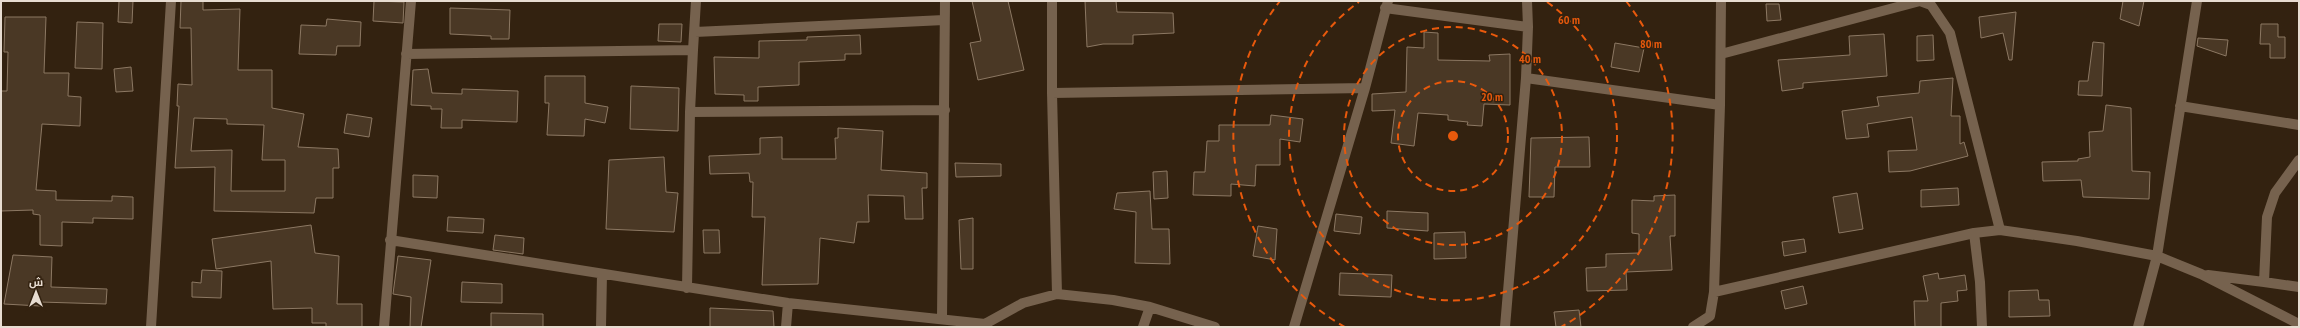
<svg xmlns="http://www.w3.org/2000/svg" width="2300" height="328" font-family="'PT Sans Narrow',Cairo,sans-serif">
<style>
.building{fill:#4a3825;stroke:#8c7863;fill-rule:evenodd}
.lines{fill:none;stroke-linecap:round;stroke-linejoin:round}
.street{stroke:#76624e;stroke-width:10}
.ring{fill:none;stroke:#e8590c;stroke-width:2;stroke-dasharray:7 5}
.centre{fill:#e8590c;stroke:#332210;stroke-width:2}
.ring-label{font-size:12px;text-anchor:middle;font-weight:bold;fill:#e8590c;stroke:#332210;stroke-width:3;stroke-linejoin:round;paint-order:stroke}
</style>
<rect width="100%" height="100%" fill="#332210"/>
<!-- building -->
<path class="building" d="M 119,1 L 133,1 L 132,23 L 118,22 Z
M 181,1 L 203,1 L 203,10 L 240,9 L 238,70 L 272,70 L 272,108 L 304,114 L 298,147 L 338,149 L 339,168 L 333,168 L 333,198 L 316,198 L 314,213 L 214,211 L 215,167 L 175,168 L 179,106 L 177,106 L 178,84 L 192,85 L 191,28 L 180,28 ZM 194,118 L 227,119 L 227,124 L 264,125 L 262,160 L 285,160 L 285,191 L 231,191 L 232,150 L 191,151 Z
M 374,1 L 404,2 L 403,23 L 373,21 Z
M 972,1 L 1008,1 L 1024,70 L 978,80 L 970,43 L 981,41 Z
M 1085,1 L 1116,1 L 1117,12 L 1173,13 L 1174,33 L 1133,35 L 1133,44 L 1103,44 L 1087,47 Z
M 2123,1 L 2144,1 L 2139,26 L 2120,19 Z
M 1766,4 L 1779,4 L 1781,20 L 1767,21 Z
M 450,8 L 510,10 L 509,39 L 491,39 L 491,36 L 450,34 Z
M 2016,12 L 2012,60 L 2009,60 L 2003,33 L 1981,38 L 1979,17 Z
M 5,17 L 46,17 L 44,73 L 69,73 L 68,96 L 81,97 L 80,126 L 42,124 L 36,190 L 56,191 L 56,200 L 112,201 L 112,196 L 133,197 L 133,219 L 93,218 L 93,223 L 62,222 L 62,246 L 40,245 L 40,215 L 33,214 L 33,210 L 1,211 L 1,91 L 7,91 L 8,52 L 4,52 Z
M 327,19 L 361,22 L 360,46 L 337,46 L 336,55 L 299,54 L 301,25 L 326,26 Z
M 77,22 L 103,23 L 102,69 L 75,68 Z
M 659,24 L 682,24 L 681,42 L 658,41 Z
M 2261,24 L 2278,24 L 2278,37 L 2285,37 L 2285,58 L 2270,58 L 2270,44 L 2260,44 Z
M 1424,32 L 1438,33 L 1438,60 L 1490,61 L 1489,55 L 1510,54 L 1510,105 L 1484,104 L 1482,126 L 1467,125 L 1468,122 L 1448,120 L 1448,115 L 1418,113 L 1414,146 L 1391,143 L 1395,110 L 1372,111 L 1372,94 L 1406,92 L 1407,47 L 1424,48 Z
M 1884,34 L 1887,76 L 1803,83 L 1803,88 L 1782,91 L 1778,60 L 1850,55 L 1849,36 Z
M 860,35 L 861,54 L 845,54 L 845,60 L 799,62 L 799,85 L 758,87 L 758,101 L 744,101 L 744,95 L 715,94 L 714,57 L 759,58 L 759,41 L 807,40 L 807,37 Z
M 1933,35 L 1934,60 L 1917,61 L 1917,36 Z
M 2198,38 L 2228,40 L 2226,56 L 2197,46 Z
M 2093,42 L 2104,43 L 2102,96 L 2078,95 L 2079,81 L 2088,81 Z
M 1615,43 L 1644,48 L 1639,72 L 1611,67 Z
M 131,67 L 133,91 L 116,92 L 114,69 Z
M 428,69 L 432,93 L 462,94 L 462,89 L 518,91 L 517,122 L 462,120 L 462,128 L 441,128 L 442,109 L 431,109 L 431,106 L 411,105 L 413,70 Z
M 545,76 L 585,76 L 585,103 L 608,107 L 605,123 L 585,119 L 584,136 L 547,135 L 549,103 L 545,103 Z
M 1953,78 L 1951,116 L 1960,116 L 1960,144 L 1964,142 L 1968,156 L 1910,171 L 1889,172 L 1888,151 L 1917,150 L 1912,117 L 1867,124 L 1869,137 L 1846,139 L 1842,111 L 1879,106 L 1877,97 L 1919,93 L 1920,81 Z
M 631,86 L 679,88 L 678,131 L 630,129 Z
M 2106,105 L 2131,108 L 2132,171 L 2150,172 L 2149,199 L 2083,197 L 2081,180 L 2043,181 L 2042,162 L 2078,161 L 2078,159 L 2090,157 L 2089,132 L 2103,131 Z
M 347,114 L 372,118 L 369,137 L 344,133 Z
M 1271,115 L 1303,119 L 1300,142 L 1280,139 L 1280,165 L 1256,165 L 1255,186 L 1231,184 L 1231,196 L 1193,195 L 1194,172 L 1205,172 L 1207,141 L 1219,141 L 1219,125 L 1270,125 Z
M 838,128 L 883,131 L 881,170 L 927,173 L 927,188 L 922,188 L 923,219 L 905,219 L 904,196 L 868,195 L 869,222 L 857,222 L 854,243 L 820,238 L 818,284 L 762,285 L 765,217 L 752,217 L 753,182 L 750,182 L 749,173 L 710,174 L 709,156 L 760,154 L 760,138 L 782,137 L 782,159 L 836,159 L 835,138 L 838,138 Z
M 1589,137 L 1590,167 L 1555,167 L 1554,197 L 1529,197 L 1531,138 Z
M 664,157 L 666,192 L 678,193 L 674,232 L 606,229 L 609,160 Z
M 955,163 L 1001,164 L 1001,176 L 956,177 Z
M 1167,171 L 1168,198 L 1154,199 L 1153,172 Z
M 413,175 L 438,176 L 437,198 L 413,197 Z
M 1958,188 L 1959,205 L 1921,207 L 1921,190 Z
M 1150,191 L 1152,229 L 1169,229 L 1170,264 L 1135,263 L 1136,212 L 1114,209 L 1117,193 Z
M 1857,193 L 1863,229 L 1839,233 L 1833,197 Z
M 1675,195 L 1675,236 L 1670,236 L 1672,270 L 1626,272 L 1627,290 L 1587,291 L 1586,268 L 1606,267 L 1606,254 L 1639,253 L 1639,234 L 1632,233 L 1632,200 L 1654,201 L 1654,196 Z
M 1387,211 L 1428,213 L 1428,231 L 1387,228 Z
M 1336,214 L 1362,217 L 1360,234 L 1334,231 Z
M 448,217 L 484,219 L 483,233 L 447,231 Z
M 973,218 L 973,269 L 961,269 L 959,220 Z
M 311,225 L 315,253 L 339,256 L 337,304 L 362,304 L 362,327 L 326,327 L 326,323 L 312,323 L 312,308 L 273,309 L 271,261 L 216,269 L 212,239 Z
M 1258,226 L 1277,229 L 1275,260 L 1253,256 Z
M 703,230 L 719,230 L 720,253 L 704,253 Z
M 1465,232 L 1466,258 L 1434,259 L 1434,233 Z
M 495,235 L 524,238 L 523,254 L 493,250 Z
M 1804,239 L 1806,252 L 1784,256 L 1782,242 Z
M 13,255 L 52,257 L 51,287 L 107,289 L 106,304 L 40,302 L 40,306 L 4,304 Z
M 398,256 L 431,260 L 421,327 L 410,327 L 411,297 L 393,294 Z
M 202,270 L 222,271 L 221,298 L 192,297 L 192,282 L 201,283 Z
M 1340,273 L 1392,275 L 1391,297 L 1339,295 Z
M 1938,273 L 1939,279 L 1965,275 L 1967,290 L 1957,291 L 1958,301 L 1941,303 L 1941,327 L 1915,327 L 1914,301 L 1928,301 L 1923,276 Z
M 462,282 L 502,284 L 502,303 L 461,302 Z
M 1803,286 L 1807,304 L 1785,309 L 1781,291 Z
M 2038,290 L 2039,300 L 2049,300 L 2050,316 L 2009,317 L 2009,291 Z
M 710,308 L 773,311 L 774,327 L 710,327 Z
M 1579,310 L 1581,327 L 1556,327 L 1554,312 Z
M 491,313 L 543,314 L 543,327 L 491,327 Z"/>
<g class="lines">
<!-- street -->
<path class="street" d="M 1527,1 L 1528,27
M 1385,8 L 1528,27 L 1526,78 L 1505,327
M 695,32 L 944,20
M 693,50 L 696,1
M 406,54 L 693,50 L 690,112 L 945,110
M 1721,54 L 1920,1 L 1931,5 L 1950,33 L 2000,230
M 1526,78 L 1720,105
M 1052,93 L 1052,1
M 2180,106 L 2299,125
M 2299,160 L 2275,193 L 2267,217 L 2264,282 L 2299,287
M 1974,233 L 1980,282 L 1982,327
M 390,240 L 788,303 L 985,324
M 2208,275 L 2264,282
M 687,288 L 690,112
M 1714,292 L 1974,233 L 2000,230 L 2077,241 L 2157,256 L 2201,274 L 2299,324 L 2299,327
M 1057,294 L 1052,93 L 1365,88
M 942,318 L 945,1
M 151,327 L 171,1
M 384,327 L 411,1
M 601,327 L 602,274
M 786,327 L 788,303
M 983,327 L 985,324 L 1023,303 L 1057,294 L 1113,300 L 1150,307
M 1143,327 L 1150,307 L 1215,327
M 1294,327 L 1365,88 L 1388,1
M 1693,327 L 1710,316 L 1714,292 L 1720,105 L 1721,1
M 2138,327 L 2157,256 L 2197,1"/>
</g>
<!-- distance rings -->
<g class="ring">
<circle cx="1453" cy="136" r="55"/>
<circle cx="1453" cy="136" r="109"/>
<path d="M1547 2A164 164 0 1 1 1359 2"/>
<path d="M1345 327A219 219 0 0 1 1280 1M1626 1A219 219 0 0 1 1561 327"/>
</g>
<circle cx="1453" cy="136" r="6" class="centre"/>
<g class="ring-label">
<text x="1569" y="24">60 m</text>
<text x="1651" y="48">80 m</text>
<text x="1530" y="63">40 m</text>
<text x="1492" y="101">20 m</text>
</g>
<!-- border -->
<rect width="2300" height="328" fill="none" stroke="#e7dcd1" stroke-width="4"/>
<!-- north arrow -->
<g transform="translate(36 292)" stroke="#332210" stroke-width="3" paint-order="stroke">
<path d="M0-3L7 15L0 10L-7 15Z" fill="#e7dcd1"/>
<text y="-6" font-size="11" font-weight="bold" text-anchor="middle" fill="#e7dcd1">ش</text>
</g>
</svg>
